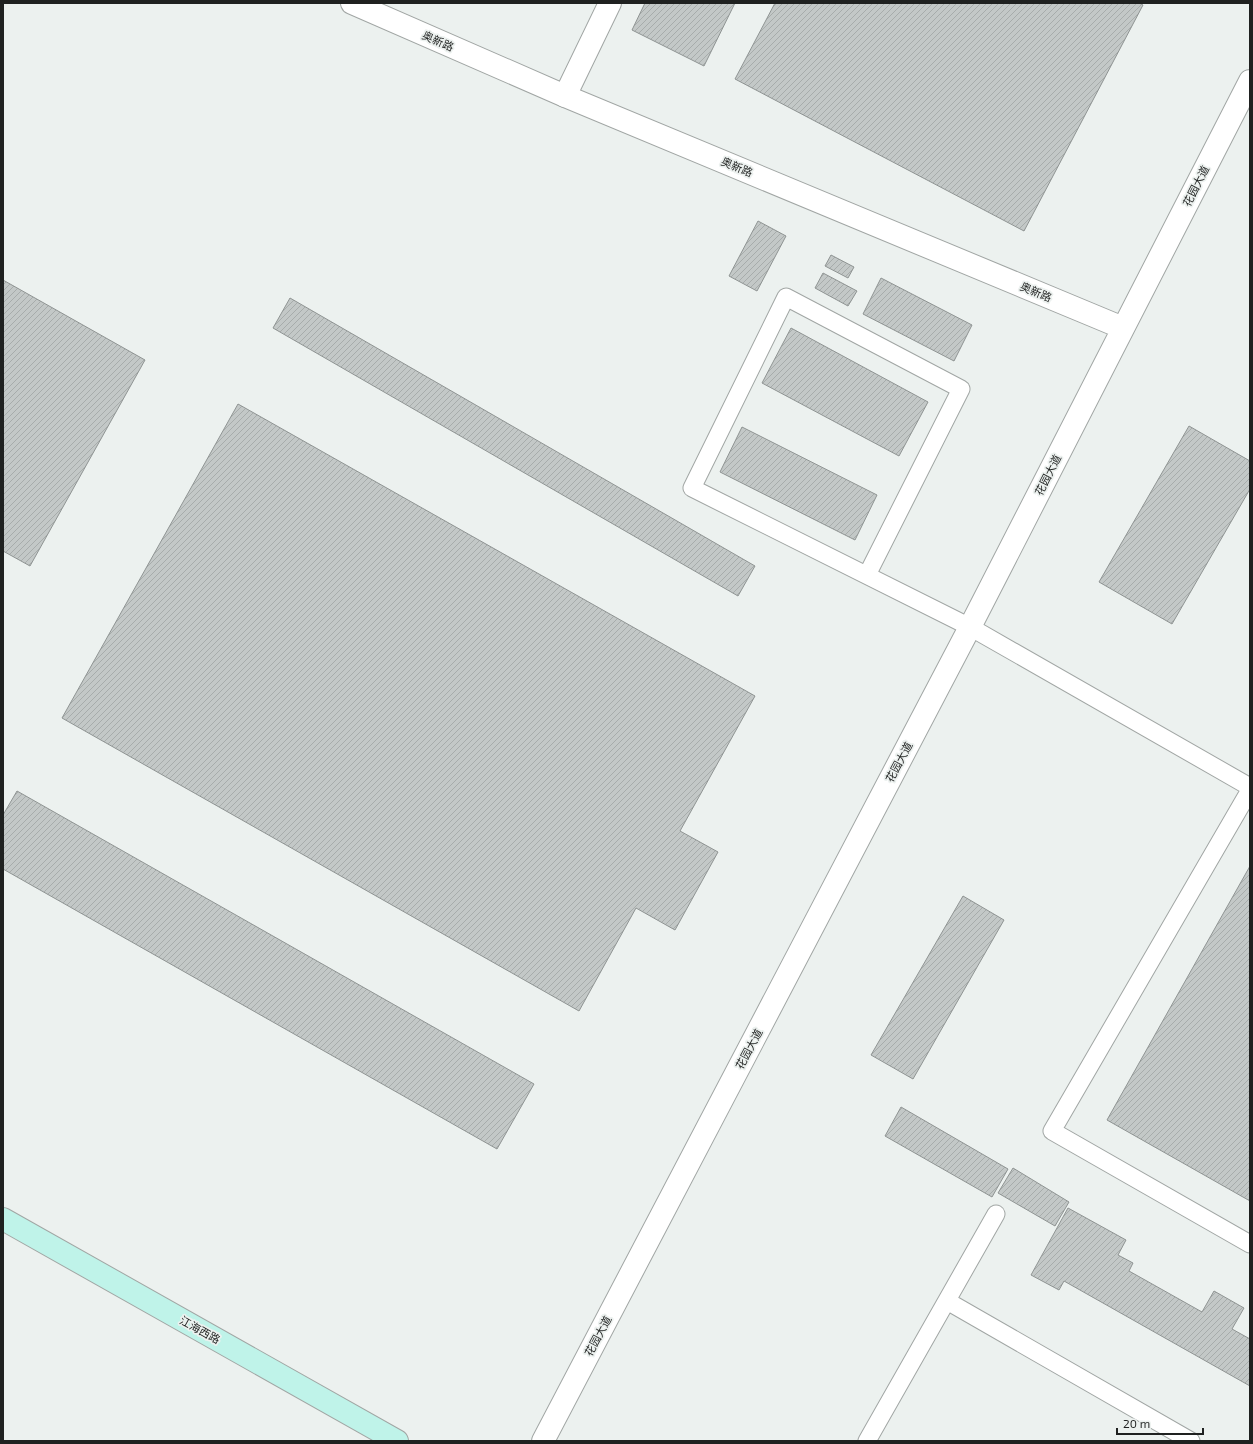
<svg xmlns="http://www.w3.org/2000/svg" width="1253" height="1444" font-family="'Exo 2','Noto Sans SC',sans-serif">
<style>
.building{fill:url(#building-hatch);stroke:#8f9493}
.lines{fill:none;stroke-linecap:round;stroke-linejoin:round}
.service-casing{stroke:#a1a6a4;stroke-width:19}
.minor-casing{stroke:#a1a6a4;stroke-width:24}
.tertiary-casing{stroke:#a1a6a4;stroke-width:24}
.secondary-casing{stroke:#a1a6a4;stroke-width:24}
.service{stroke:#fff;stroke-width:17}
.minor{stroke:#fff;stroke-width:22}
.tertiary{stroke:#fff;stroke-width:22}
.secondary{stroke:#bff3e9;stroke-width:22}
.labels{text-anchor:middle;stroke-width:3.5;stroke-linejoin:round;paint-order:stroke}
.street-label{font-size:11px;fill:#1f2120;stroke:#ecf1ef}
</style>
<defs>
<pattern id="building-hatch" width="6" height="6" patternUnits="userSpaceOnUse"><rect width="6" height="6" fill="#c3c8c7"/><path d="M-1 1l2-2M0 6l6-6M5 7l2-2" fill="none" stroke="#a7acab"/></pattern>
</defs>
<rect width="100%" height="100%" fill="#ecf1ef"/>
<!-- building -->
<path class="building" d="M 645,3 L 735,3 L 704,66 L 632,30 Z
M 775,3 L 1139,3 L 1143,5 L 1024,231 L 735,79 Z
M 758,221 L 786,236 L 757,291 L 729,276 Z
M 831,255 L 854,267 L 848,278 L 825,266 Z
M 823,273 L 857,291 L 848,306 L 815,288 Z
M 881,278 L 972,325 L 954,361 L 863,314 Z
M 3,280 L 145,360 L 30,566 L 3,551 Z
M 290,298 L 755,566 L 738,596 L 273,328 Z
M 791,328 L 928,402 L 899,456 L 762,383 Z
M 238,404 L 755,696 L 680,831 L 718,852 L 675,930 L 636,908 L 579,1011 L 62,718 Z
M 1189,426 L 1250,461 L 1250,489 L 1172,624 L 1099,582 Z
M 742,427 L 877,495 L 855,540 L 720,472 Z
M 17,791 L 534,1084 L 497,1149 L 3,869 L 3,815 Z
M 1250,866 L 1250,1201 L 1107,1120 Z
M 963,896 L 1004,920 L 913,1079 L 871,1055 Z
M 901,1107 L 1008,1169 L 992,1197 L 885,1136 Z
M 1013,1168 L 1069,1202 L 1055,1226 L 998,1193 Z
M 1068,1208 L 1126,1240 L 1118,1255 L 1133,1263 L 1129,1271 L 1202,1312 L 1214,1291 L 1244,1308 L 1232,1329 L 1250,1339 L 1250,1386 L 1064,1281 L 1059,1290 L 1031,1275 Z"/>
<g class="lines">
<defs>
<path id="service" d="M 867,575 L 961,389 L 786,297 L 692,488 L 970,627 L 1250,787
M 1250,790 L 1052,1131 L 1250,1244
M 947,1301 L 1191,1441
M 867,1441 L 996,1214"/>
<path id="minor" d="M 565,96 L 610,3"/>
<path id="tertiary" d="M 352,3 L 565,96 L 1123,328
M 543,1441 L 970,627 L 1250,81"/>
<path id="secondary" d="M 3,1219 L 397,1441"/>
</defs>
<!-- service casing -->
<use href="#service" class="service-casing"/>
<!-- minor casing -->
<use href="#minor" class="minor-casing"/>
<!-- tertiary casing -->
<use href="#tertiary" class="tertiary-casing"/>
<!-- secondary casing -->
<use href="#secondary" class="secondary-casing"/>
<!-- service -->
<use href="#service" class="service"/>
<!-- minor -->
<use href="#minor" class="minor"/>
<!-- tertiary -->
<use href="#tertiary" class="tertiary"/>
<!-- secondary -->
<use href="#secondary" class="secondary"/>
</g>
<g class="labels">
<!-- street labels -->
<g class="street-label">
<text transform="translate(438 41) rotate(24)" y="4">奥新路</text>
<text transform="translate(737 167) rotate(23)" y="4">奥新路</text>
<text transform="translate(1196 186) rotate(-63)" y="4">花园大道</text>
<text transform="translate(1036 292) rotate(23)" y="4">奥新路</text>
<text transform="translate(1048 475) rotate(-63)" y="4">花园大道</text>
<text transform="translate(899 762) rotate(-62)" y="4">花园大道</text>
<text transform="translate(749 1049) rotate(-62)" y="4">花园大道</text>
<text transform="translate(200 1330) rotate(29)" y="4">江海西路</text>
<text transform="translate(598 1336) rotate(-62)" y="4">花园大道</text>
</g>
</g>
<!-- border -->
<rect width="1253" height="1444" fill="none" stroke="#1f2120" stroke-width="8"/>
<!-- scale -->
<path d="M1117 1428v6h86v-6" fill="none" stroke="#1f2120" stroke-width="2"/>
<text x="1123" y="1428" font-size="12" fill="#1f2120" stroke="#ecf1ef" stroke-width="3" paint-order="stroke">20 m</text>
</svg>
